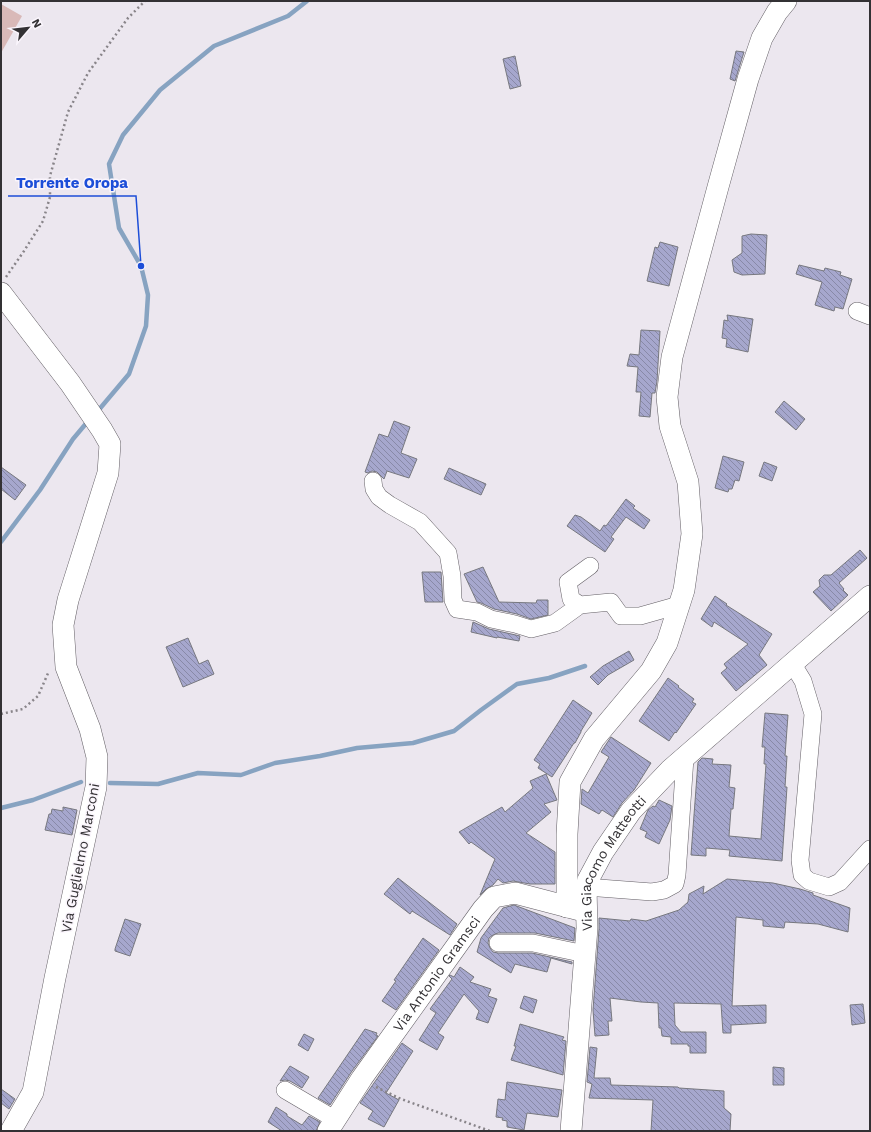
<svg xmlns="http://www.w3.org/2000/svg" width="871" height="1132" font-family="'Work Sans',sans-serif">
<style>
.garden{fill:#d9b9b8}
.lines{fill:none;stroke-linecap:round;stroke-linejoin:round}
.stream{stroke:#87a3c1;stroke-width:4.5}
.building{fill:url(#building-back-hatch);stroke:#77787f}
.minor-casing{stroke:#635f65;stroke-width:18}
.tertiary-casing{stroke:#635f65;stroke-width:22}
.path{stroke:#89858a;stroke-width:2.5;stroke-dasharray:2 3;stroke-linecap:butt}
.minor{stroke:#fff;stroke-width:17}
.tertiary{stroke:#fff;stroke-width:21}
.labels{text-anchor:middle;stroke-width:3;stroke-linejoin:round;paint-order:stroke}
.street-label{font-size:14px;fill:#333134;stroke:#faf5fc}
.leader{fill:none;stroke:#1d4ed8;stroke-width:1.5}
.callout-dot{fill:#1d4ed8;stroke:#faf5fc;stroke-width:1.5}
.callout-label{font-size:15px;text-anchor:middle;font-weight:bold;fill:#1d4ed8;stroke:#faf5fc;stroke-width:3;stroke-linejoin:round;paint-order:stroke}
</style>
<defs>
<pattern id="building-back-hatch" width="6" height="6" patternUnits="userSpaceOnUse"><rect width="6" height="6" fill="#a6a7cd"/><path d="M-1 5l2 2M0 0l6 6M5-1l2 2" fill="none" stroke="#8889a7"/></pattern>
</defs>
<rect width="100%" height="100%" fill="#ece7ef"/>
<!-- garden -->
<path class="garden" d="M 1,4 L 22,16 L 1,53 Z"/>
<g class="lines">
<!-- stream -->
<path class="stream" d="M 97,412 L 129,374 L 146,326 L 148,295 L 141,266 L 119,228 L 109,164 L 123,135 L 160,90 L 214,46 L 288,16 L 307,1
M 1,542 L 40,490 L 73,439 L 89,420
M 110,783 L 158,784 L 198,773 L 241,775 L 275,763 L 320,756 L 357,748 L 413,743 L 454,731 L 481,710 L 517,684 L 549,678 L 585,666
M 1,808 L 33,800 L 81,782"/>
</g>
<!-- building -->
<path class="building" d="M 736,51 L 744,52 L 735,81 L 730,79 Z
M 515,56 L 521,86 L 510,89 L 503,59 Z
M 751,234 L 767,235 L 765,274 L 742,275 L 734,272 L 732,260 L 742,253 L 742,236 Z
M 660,242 L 678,247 L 669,286 L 647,281 L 655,247 L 658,248 Z
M 799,265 L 824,271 L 825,268 L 841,272 L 840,275 L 852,279 L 843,309 L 835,307 L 834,311 L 815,305 L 822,282 L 796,274 Z
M 727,315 L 753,319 L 748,352 L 726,347 L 727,339 L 722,338 L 724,320 L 728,321 Z
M 641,330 L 660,331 L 657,381 L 655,393 L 652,393 L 650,417 L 639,416 L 641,392 L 636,392 L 638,367 L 627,366 L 630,354 L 639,355 Z
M 784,401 L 805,419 L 796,430 L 775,412 Z
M 394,421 L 410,427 L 401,453 L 417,459 L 409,478 L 387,471 L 384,479 L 377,472 L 372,471 L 368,473 L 365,472 L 379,434 L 388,437 Z
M 723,456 L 744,462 L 739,481 L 735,480 L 732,489 L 729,489 L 728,492 L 715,488 Z
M 764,462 L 777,467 L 772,481 L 759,476 Z
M 1,467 L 26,485 L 15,500 L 1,489 Z
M 449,468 L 486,484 L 481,495 L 444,479 Z
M 626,499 L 635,506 L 633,508 L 650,520 L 644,529 L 626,517 L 611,537 L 614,539 L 605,552 L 567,526 L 575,515 L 581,517 L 600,531 L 604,525 L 606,526 Z
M 860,550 L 867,558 L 839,583 L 844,589 L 843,590 L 848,595 L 831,611 L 813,592 L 820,586 L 819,580 L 824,575 L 831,575 Z
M 483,567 L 499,602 L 536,603 L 537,600 L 548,600 L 548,615 L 531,619 L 517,614 L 494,609 L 481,603 L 477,602 L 464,574 Z
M 422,572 L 441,572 L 443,602 L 425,602 Z
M 715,596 L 727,604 L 726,605 L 772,634 L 759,655 L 767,665 L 736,691 L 721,673 L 727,668 L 724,664 L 748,644 L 714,622 L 712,627 L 701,619 Z
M 473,622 L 489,629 L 520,636 L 519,641 L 497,637 L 497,638 L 471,632 Z
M 188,638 L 199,664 L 208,660 L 214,674 L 183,687 L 166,647 Z
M 629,651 L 634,660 L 608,675 L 598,685 L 590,677 L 603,666 Z
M 668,678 L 679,686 L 678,687 L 694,699 L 692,702 L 696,704 L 676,733 L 675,732 L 669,741 L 639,721 Z
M 573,700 L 592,713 L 581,731 L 581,732 L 575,743 L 574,743 L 552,777 L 538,768 L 540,764 L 534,760 Z
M 765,713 L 788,715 L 785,756 L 787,756 L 785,787 L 787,787 L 782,861 L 729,856 L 730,850 L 706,848 L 706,856 L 691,855 L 698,762 L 702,758 L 713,759 L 712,764 L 731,765 L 729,787 L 735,788 L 733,809 L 731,809 L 729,836 L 761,839 L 766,764 L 764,764 L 765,747 L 762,747 Z
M 611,737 L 651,763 L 634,790 L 622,803 L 613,817 L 602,810 L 599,814 L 581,804 L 582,789 L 588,793 L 609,757 L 601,752 Z
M 546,774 L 557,800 L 544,804 L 551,812 L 526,833 L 555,852 L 555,884 L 530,884 L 513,881 L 503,883 L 498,879 L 493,885 L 486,889 L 480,895 L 495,859 L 471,842 L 469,844 L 459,832 L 502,807 L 505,812 L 533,788 L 530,781 Z
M 659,800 L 672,806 L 670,820 L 659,844 L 645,837 L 647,832 L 640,829 L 648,810 L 653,806 L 655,807 Z
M 63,807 L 77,810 L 72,835 L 45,830 L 49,814 L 51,814 L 52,809 L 63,811 Z
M 398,878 L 457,924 L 450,935 L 412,911 L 410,914 L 384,894 Z
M 727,879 L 773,883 L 800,889 L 813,893 L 813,895 L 850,908 L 848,932 L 818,924 L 785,922 L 784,928 L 763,926 L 763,920 L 736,917 L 732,1006 L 766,1005 L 766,1023 L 731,1025 L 731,1033 L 723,1033 L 721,1004 L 674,1003 L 675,1025 L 681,1032 L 706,1032 L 706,1053 L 690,1053 L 690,1046 L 688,1046 L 688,1044 L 671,1044 L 671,1037 L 662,1036 L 661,1028 L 659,1028 L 658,1003 L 641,1002 L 610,998 L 612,1021 L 608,1021 L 609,1035 L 595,1036 L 593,1010 L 599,929 L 599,918 L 630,921 L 631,919 L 646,921 L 679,910 L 688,902 L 689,894 L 704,886 L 703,894 Z
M 514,905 L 575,928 L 574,941 L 535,933 L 498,933 L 493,935 L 489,938 L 488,943 L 490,948 L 493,952 L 498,953 L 532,953 L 572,962 L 572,964 L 551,958 L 547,972 L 515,964 L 511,973 L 477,952 L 481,938 L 503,908 Z
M 125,919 L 141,924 L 130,956 L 115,951 L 115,949 Z
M 423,938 L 439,950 L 396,1010 L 382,1001 L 396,981 L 394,980 Z
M 460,967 L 474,977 L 470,982 L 491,989 L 488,996 L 497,999 L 488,1023 L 476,1019 L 479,1011 L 464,994 L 438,1033 L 444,1037 L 437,1050 L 419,1040 L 436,1013 L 430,1009 L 452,979 L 449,976 L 450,975 L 454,977 Z
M 524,996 L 537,1000 L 533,1013 L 520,1008 Z
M 863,1004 L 865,1023 L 852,1025 L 850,1005 Z
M 520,1024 L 564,1037 L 562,1040 L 566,1041 L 563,1075 L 511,1060 L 516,1046 L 514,1046 Z
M 365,1029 L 377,1033 L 376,1035 L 378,1036 L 352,1071 L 330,1105 L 318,1098 Z
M 304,1034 L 314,1039 L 308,1051 L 298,1045 Z
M 402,1043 L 413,1051 L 386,1093 L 399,1100 L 384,1127 L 368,1119 L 373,1111 L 360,1103 Z
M 590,1047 L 597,1048 L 594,1078 L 610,1078 L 611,1085 L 678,1087 L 679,1088 L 724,1091 L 724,1108 L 731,1114 L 730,1131 L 651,1131 L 653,1100 L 589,1098 L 592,1084 L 587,1082 Z
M 290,1066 L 309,1077 L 302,1088 L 290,1081 L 285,1080 L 280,1081 Z
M 773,1067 L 784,1068 L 784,1085 L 773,1085 Z
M 507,1082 L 562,1090 L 558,1117 L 527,1113 L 524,1130 L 507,1127 L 507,1121 L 502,1120 L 503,1118 L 496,1117 L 498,1099 L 505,1100 Z
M 1,1089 L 15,1099 L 9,1109 L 1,1103 Z
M 276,1107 L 287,1114 L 287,1116 L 302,1125 L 309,1116 L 320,1122 L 316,1131 L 282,1131 L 268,1122 Z"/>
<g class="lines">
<defs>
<path id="minor" d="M 857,311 L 870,316
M 373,481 L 374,489 L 379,497 L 390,505 L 420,522 L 448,553 L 452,576 L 453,600 L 457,609 L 477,612 L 491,619 L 515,624 L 531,629 L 555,623 L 580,605
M 590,566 L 568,582 L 571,599 L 580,605 L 611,602 L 621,616 L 640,616 L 679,605
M 792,663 L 803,681 L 813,714 L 800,860 L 802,875 L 809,881 L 829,887 L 840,882 L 870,849
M 586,887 L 652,892 L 664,890 L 675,884 L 677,875 L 685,758
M 498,943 L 533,943 L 585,954
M 285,1090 L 336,1120"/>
<g id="tertiary">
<path d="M 1,293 L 70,383 L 102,430 L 110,444 L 108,473 L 68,600 L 63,625 L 66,667 L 90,729 L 97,757 L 96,787 L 55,978 L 33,1092 L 11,1131"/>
<path d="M 567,907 L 567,834 L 570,782 L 594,739 L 651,671 L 667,643 L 684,590 L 692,534 L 688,482 L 670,426 L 667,397 L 672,357 L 718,187 L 748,79 L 762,38 L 777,12 L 786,1"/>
<path id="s1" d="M 328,1131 L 362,1078 L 483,909 L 494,897 L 515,893 L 580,910"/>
<path id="s2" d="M 571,1131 L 587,928 L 586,887 L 588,880 L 603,852 L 631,811 L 670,770 L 870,596"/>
</g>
</defs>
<!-- minor casing -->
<use href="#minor" class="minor-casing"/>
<!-- tertiary casing -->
<use href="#tertiary" class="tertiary-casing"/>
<!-- path -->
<path class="path" d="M 6,277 L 24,251 L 43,221 L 50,197 L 50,176 L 68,112 L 88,73 L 128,18 L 145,1
M 1,714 L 23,709 L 38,696 L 49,671
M 376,1087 L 401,1099 L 490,1131"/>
<!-- minor -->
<use href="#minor" class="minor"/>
<!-- tertiary -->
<use href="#tertiary" class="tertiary"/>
</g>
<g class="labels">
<!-- street labels -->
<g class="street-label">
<text transform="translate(80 858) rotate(-79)" y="5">Via Guglielmo Marconi</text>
<text dy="5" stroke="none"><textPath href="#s2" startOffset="276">Via Giacomo Matteotti</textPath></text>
<text dy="5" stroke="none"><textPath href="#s1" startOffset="191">Via Antonio Gramsci</textPath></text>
</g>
</g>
<!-- callouts -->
<path class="leader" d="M141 266L136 196H8"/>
<circle class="callout-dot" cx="141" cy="266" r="4"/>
<g class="callout-label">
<text x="72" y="188">Torrente Oropa</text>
</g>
<!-- border -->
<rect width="871" height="1132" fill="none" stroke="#333134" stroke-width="4"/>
<!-- north arrow -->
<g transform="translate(28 28) rotate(62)" stroke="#faf5fc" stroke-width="3" paint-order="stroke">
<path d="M0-3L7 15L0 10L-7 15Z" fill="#333134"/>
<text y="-6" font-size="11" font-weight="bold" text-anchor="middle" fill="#333134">N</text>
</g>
</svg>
